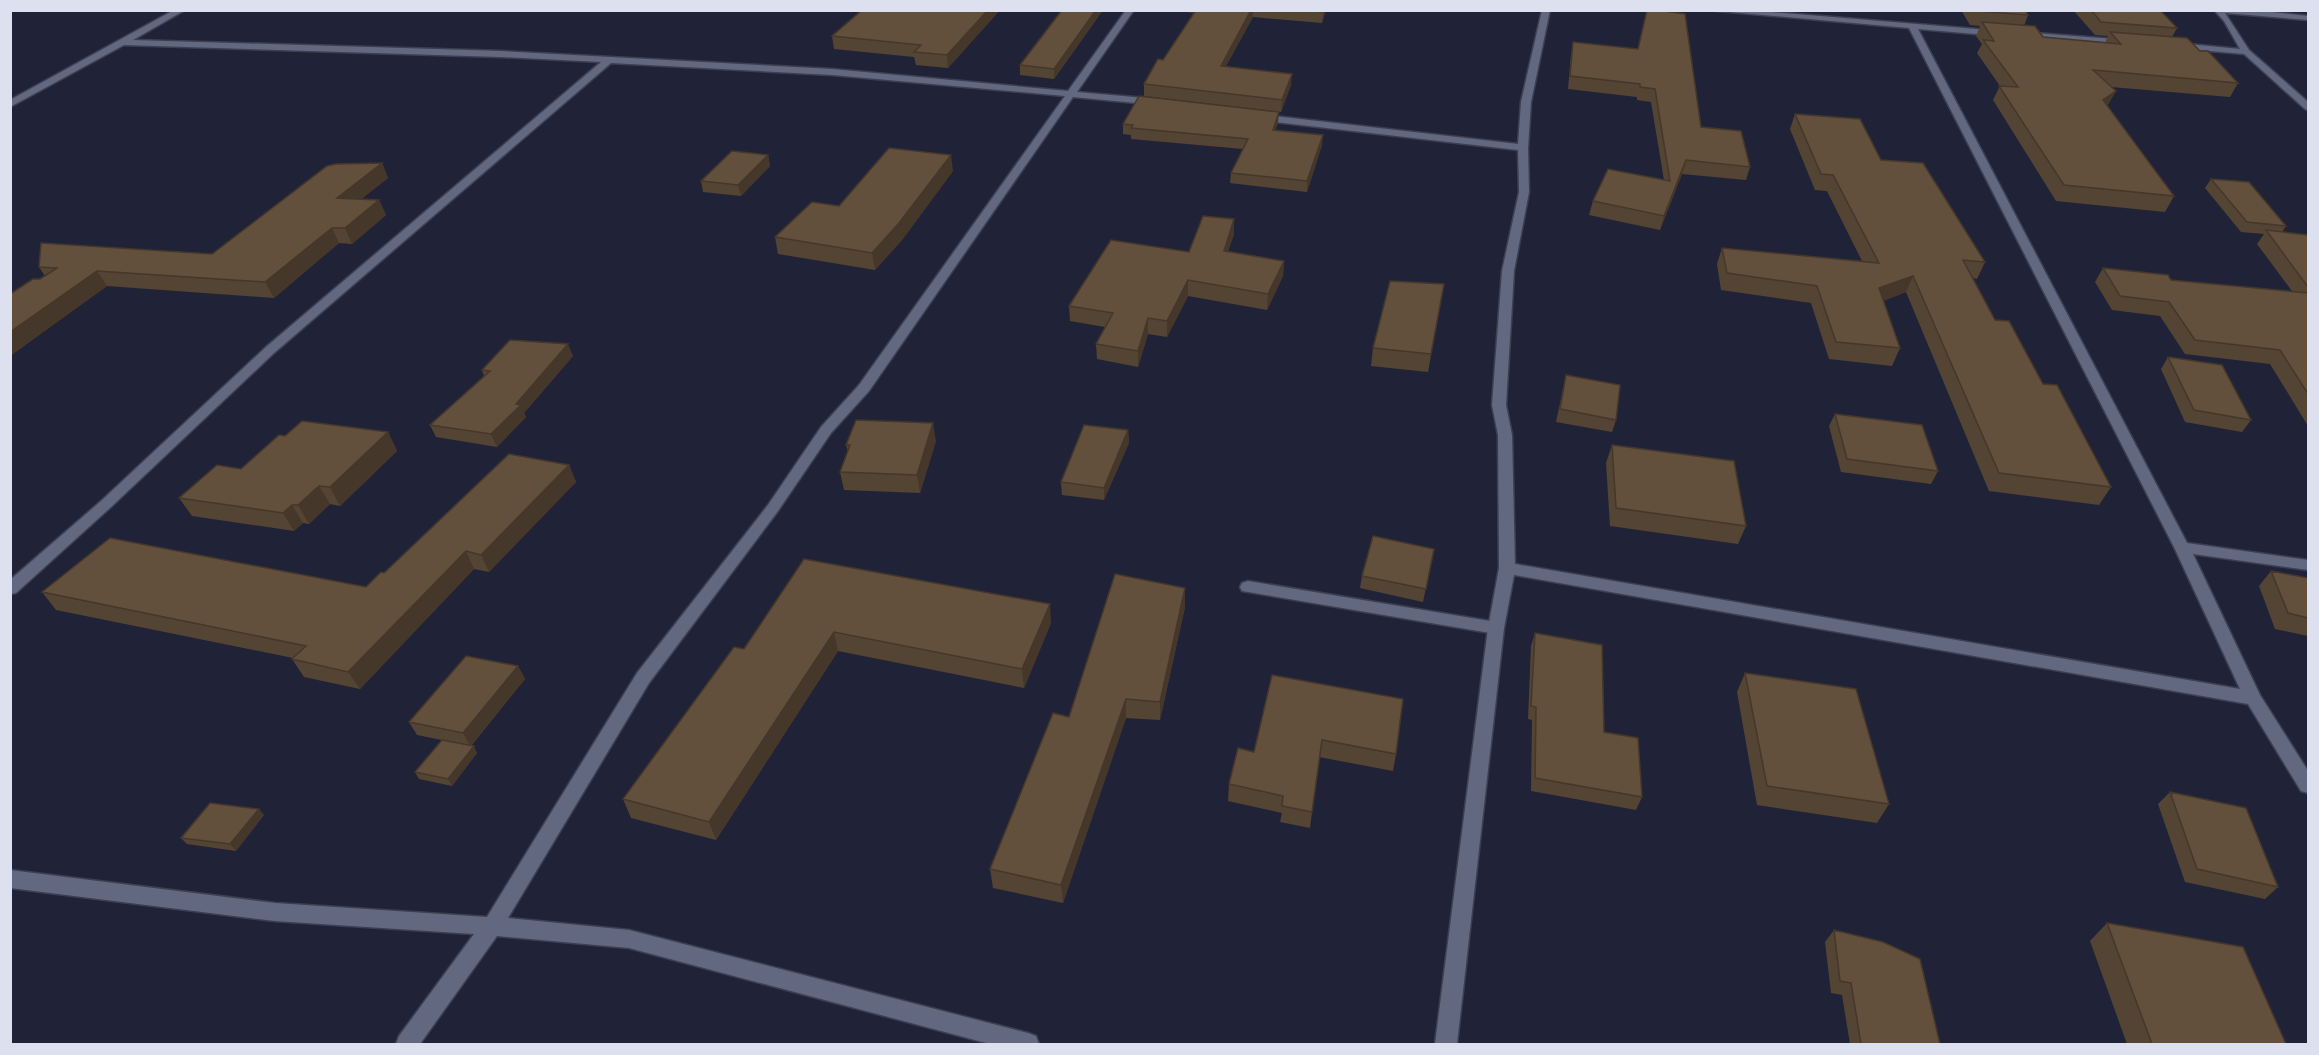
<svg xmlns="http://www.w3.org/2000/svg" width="2319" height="1055" font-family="'Nunito Sans',sans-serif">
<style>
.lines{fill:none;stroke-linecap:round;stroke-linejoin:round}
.service-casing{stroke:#3d3f51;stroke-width:3}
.minor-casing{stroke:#3d3f51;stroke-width:3}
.service{fill:#636881;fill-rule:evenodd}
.minor{fill:#636881;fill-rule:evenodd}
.wall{fill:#544434}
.shaded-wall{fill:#45372a}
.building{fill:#624f3c;stroke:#45372a;stroke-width:1.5}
</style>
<rect width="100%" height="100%" fill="#202338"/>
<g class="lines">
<defs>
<path id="service" d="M 1248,581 L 1496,622 L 1502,624 L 1504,628 L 1502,632 L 1496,634 L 1242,591 L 1240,587 L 1242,583 Z"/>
<path id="minor" d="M 174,10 L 185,10 L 133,40 L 501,51 L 832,69 L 1068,91 L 1126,10 L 1134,10 L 1077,92 L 1157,99 L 1162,102 L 1157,105 L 1073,97 L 869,391 L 831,433 L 778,511 L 649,683 L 508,918 L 629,930 L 1028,1033 L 1036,1036 L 1039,1044 L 990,1044 L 629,948 L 497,936 L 420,1044 L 396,1044 L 399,1036 L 474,934 L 275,921 L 10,888 L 10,870 L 275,903 L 487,917 L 637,673 L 768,505 L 821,427 L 859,385 L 1065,96 L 832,75 L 611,63 L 274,353 L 111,507 L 16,593 L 10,594 L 10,580 L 101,501 L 266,347 L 601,62 L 501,57 L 124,45 L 10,107 L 10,100 Z
M 1542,10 L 1550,10 L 1531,102 L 1528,148 L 1529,192 L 1514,271 L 1506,405 L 1512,435 L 1515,564 L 2240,689 L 2174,547 L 1909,28 L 1707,10 L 1748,10 L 2001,31 L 2002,33 L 1998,36 L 1918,29 L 2187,543 L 2308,560 L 2308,570 L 2193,554 L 2260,695 L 2308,771 L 2308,793 L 2301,791 L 2248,704 L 1514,575 L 1504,628 L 1457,1044 L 1435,1044 L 1488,628 L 1499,568 L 1498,435 L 1492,405 L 1502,271 L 1519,192 L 1518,150 L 1257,120 L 1252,117 L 1257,114 L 1518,144 L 1521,102 Z
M 2214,10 L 2254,10 L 2308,16 L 2308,20 L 2225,13 L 2249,50 L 2308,102 L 2308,110 L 2305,109 L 2244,54 L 2175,48 L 2174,46 L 2178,43 L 2240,49 L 2224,21 Z
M 2022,32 L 2127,40 L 2131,43 L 2127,46 L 2019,37 L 2018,35 Z"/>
</defs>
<!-- service casing -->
<use href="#service" class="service-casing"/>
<!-- minor casing -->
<use href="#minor" class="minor-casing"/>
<!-- service -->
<use href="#service" class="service"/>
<!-- minor -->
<use href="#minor" class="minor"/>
</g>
<!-- wall -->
<path class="wall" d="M 862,10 L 1000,10 L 948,68 L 916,65 L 914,57 L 834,49 L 832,36 Z
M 1062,10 L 1103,10 L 1054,79 L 1020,75 L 1020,65 Z
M 1171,10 L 1326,10 L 1322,23 L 1253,17 L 1226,66 L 1291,85 L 1281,112 L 1144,96 L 1144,84 L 1163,60 L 1195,13 Z
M 1961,10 L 2025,10 L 2028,15 L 2024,26 L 2043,37 L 2105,43 L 2108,36 L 2095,35 L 2073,10 L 2160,10 L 2177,28 L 2172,37 L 2200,51 L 2238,83 L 2230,97 L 2111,87 L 2116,91 L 2107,106 L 2174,196 L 2165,212 L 2056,201 L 1993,100 L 2000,86 L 1977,53 L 1982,44 L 1976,36 L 1980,26 L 1970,25 Z
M 1573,42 L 1638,49 L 1701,127 L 1750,167 L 1746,180 L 1682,174 L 1660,230 L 1589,215 L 1593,201 L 1664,180 L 1651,102 L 1637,100 L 1637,97 L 1568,89 L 1571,55 Z
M 1795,114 L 1881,160 L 1985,262 L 1977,279 L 1973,278 L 1995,320 L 2043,384 L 2111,487 L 2099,505 L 1989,491 L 1906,292 L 1883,301 L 1900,348 L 1892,366 L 1829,359 L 1811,303 L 1721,290 L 1717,264 L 1722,248 L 1862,261 L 1827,191 L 1815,190 L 1790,129 Z
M 1278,123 L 1275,130 L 1322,145 L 1307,192 L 1230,183 L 1231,173 L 1243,149 L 1131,139 L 1131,135 L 1123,134 L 1123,124 Z
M 768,155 L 770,166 L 741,196 L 703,192 L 701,181 Z
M 382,163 L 388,178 L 361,199 L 379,200 L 386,215 L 352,244 L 339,243 L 274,298 L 107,286 L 10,356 L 10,294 L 45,276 L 39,267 L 212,254 Z
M 953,171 L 902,240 L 875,270 L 778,254 L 775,237 L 839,206 Z
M 2211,179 L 2286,226 L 2282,232 L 2308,235 L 2308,426 L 2270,364 L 2185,354 L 2160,316 L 2112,310 L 2095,282 L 2103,268 L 2171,280 L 2292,291 L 2257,244 L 2264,234 L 2241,232 L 2205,188 Z
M 1234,219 L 1234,234 L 1228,251 L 1284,261 L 1283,276 L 1267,310 L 1188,296 L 1167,337 L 1148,334 L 1138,367 L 1097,359 L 1096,344 L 1105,327 L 1070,321 L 1069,306 L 1189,252 Z
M 1444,284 L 1428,372 L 1371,366 L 1373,348 Z
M 573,356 L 524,413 L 526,417 L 497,447 L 436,437 L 430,425 L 484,376 L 482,370 Z
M 2168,357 L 2251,420 L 2242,432 L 2185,422 L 2161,369 Z
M 1566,375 L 1616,420 L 1612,432 L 1556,422 Z
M 1835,414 L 1938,471 L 1931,484 L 1841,472 L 1829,426 Z
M 1128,430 L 1129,443 L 1104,500 L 1062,495 L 1061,482 Z
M 388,432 L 397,451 L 340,506 L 330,504 L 309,524 L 303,523 L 294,531 L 192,516 L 179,498 L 241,469 L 285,436 Z
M 936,441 L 920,493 L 844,490 L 840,472 L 848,451 L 846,445 Z
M 1612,445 L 1746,526 L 1738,544 L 1610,526 L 1606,463 Z
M 569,465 L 576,482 L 489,572 L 474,569 L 360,689 L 304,677 L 292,659 L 293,658 L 56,610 L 42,592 L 366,587 L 384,573 Z
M 1434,549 L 1423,602 L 1360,588 L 1362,576 Z
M 804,559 L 1051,623 L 1024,688 L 838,651 L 716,840 L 631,818 L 623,799 L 744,649 Z
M 2271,571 L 2308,578 L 2308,636 L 2275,629 L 2259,586 Z
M 1185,607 L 1160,720 L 1126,718 L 1063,903 L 993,888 L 990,869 L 1069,717 Z
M 1535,633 L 1604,732 L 1642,797 L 1636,810 L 1531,791 L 1532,720 L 1528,719 L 1531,646 Z
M 518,666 L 525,679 L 471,746 L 477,753 L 452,786 L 419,779 L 415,772 L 442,740 L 417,735 L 409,722 Z
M 1745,673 L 1889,804 L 1877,823 L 1757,805 L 1737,692 Z
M 1272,675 L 1396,754 L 1393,771 L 1319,757 L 1310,828 L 1280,822 L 1282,813 L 1228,801 L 1229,784 L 1254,752 Z
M 2170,792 L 2278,887 L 2265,899 L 2185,882 L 2158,804 Z
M 264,815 L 236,851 L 187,844 L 181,838 Z
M 2107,923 L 2286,1044 L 2127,1044 L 2090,941 Z
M 1834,930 L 1940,1044 L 1850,1044 L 1842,995 L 1831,993 L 1825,942 Z"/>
<!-- shaded-wall -->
<path class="shaded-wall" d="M 988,10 L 1000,10 L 948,68 L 947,55 Z
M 1096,10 L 1103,10 L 1054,79 L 1054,69 Z
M 1251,10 L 1253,10 L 1253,17 L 1220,77 L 1221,66 Z
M 1324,10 L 1326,10 L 1322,23 L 1323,12 Z
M 1292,74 L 1291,85 L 1281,112 L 1282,100 Z
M 2116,91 L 2108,105 L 2095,115 L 2103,100 Z
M 1279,112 L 1278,123 L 1272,140 L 1273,130 Z
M 1323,135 L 1322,145 L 1307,192 L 1307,181 Z
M 768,155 L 770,166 L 741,196 L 738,185 Z
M 951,155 L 953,171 L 902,240 L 875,270 L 872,253 Z
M 1686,160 L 1682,174 L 1660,230 L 1664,216 Z
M 382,163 L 388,178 L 344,213 L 337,198 Z
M 379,200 L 386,215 L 352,244 L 345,228 Z
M 1234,219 L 1234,234 L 1223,266 L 1224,251 Z
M 332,228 L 339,243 L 274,298 L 265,282 Z
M 1284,261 L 1283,276 L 1267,310 L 1268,294 Z
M 97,271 L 107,286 L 10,356 L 10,332 Z
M 1913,276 L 1906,292 L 1872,305 L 1879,288 Z
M 1188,280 L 1188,296 L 1167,337 L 1167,321 Z
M 1148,318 L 1148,334 L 1138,367 L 1138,351 Z
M 568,344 L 573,356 L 524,413 L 526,417 L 497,447 L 491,434 L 516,404 Z
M 933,423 L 936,441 L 920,493 L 917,475 Z
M 1128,430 L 1129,443 L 1104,500 L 1104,488 Z
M 388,432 L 397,451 L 340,506 L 330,487 Z
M 569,465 L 576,482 L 489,572 L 481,555 Z
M 319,486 L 330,504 L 309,524 L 298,505 Z
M 292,505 L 303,523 L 294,531 L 283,513 Z
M 466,551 L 474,569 L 360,689 L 348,672 Z
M 1185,588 L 1185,607 L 1160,720 L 1160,702 Z
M 1050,604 L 1051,623 L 1024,688 L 1022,669 Z
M 834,632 L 838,651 L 716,840 L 709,822 Z
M 518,666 L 525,679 L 470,746 L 463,733 Z
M 1126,699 L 1126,718 L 1063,903 L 1061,885 Z
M 474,746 L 477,753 L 452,786 L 448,779 Z
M 259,809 L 264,815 L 236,851 L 230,844 Z"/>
<!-- building -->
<path class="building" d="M 862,10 L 988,10 L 947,55 L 914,52 L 921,45 L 832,36 Z
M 1062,10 L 1096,10 L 1054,69 L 1020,65 Z
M 1196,10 L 1251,10 L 1221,66 L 1292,74 L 1282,100 L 1144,84 L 1158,59 L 1163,60 Z
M 1303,10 L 1324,10 L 1323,12 Z
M 1647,10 L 1657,10 L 1685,14 L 1701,127 L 1741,131 L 1750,167 L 1686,160 L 1664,216 L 1593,201 L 1608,169 L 1670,181 L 1655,89 L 1640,87 L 1640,84 L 1570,76 L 1573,42 L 1638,49 Z
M 1975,10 L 2025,10 L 2028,15 L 1976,11 Z
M 2091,10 L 2160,10 L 2177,28 L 2101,22 Z
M 1982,22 L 2035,26 L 2043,37 L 2121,44 L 2110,32 L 2187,38 L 2200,51 L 2208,51 L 2238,83 L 2093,70 L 2116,91 L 2103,100 L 2174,196 L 2064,185 L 1999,86 L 2018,87 L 1983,40 L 1994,41 Z
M 1139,96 L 1279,112 L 1273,130 L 1323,135 L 1307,181 L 1231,173 L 1248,139 L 1131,128 L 1133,125 L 1123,124 Z
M 1795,114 L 1860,119 L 1881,160 L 1923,163 L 1985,262 L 1963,260 L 1995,320 L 2009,321 L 2043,384 L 2057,385 L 2111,487 L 1999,473 L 1913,276 L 1879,288 L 1900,348 L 1836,342 L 1817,286 L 1727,273 L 1722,248 L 1879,263 L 1833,175 L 1821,174 Z
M 889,148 L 951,155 L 899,223 L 872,253 L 775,237 L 812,202 L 839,206 Z
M 732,151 L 768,155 L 738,185 L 701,181 Z
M 382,163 L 337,198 L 379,200 L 345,228 L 332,228 L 265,282 L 97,271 L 10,332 L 10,294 L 33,279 L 40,279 L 57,268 L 39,267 L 41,243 L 212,254 L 327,166 L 336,164 Z
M 2211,179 L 2249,182 L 2286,226 L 2247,222 Z
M 1203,216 L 1234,219 L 1224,251 L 1284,261 L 1268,294 L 1188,280 L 1167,321 L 1148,318 L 1138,351 L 1096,344 L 1113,313 L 1069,306 L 1111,240 L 1189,252 Z
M 2266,230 L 2308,235 L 2308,287 Z
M 2103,268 L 2168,275 L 2171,280 L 2308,293 L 2308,394 L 2280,350 L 2195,340 L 2169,302 L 2120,296 Z
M 1390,281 L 1444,284 L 1431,354 L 1373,348 Z
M 510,340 L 568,344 L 516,404 L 521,405 L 491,434 L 430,425 L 490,371 L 482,370 Z
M 2168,357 L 2222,365 L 2251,420 L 2194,410 Z
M 1566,375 L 1620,385 L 1616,420 L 1560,409 Z
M 1835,414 L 1922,425 L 1938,471 L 1847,459 Z
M 856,420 L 933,423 L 917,475 L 840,472 L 850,445 L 846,445 Z
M 302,421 L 388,432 L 330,487 L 319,486 L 298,505 L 292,505 L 283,513 L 179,498 L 217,465 L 241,469 L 279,435 L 285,436 Z
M 1084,425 L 1128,430 L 1104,488 L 1061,482 Z
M 1612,445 L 1734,461 L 1746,526 L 1616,508 Z
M 509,454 L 569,465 L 481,555 L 466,551 L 348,672 L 292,659 L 306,646 L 42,592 L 110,538 L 366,587 L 381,572 L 384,573 Z
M 1373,536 L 1434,549 L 1426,589 L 1362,576 Z
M 804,559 L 1050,604 L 1022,669 L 834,632 L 709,822 L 623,799 L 734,647 L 744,649 Z
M 2271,571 L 2308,578 L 2308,618 L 2288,613 Z
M 1115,574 L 1185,588 L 1160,702 L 1126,699 L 1061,885 L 990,869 L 1053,713 L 1069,717 Z
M 1535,633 L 1602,645 L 1604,732 L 1638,738 L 1642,797 L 1535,778 L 1536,707 L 1531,706 Z
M 466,656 L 518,666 L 463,733 L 409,722 Z
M 1745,673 L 1856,689 L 1889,804 L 1767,786 Z
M 1272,675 L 1403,699 L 1396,754 L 1322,740 L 1312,812 L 1282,806 L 1283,796 L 1229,784 L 1238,748 L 1254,752 Z
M 442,740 L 474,746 L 448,779 L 415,772 Z
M 2170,792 L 2246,808 L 2278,887 L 2197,869 Z
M 210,803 L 259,809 L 230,844 L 181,838 Z
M 2107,923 L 2243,947 L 2286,1044 L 2152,1044 Z
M 1834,930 L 1883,942 L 1920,959 L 1940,1044 L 1861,1044 L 1851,983 L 1840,981 Z"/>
<!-- border -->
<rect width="2319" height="1055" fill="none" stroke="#dde0ef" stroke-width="24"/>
</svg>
